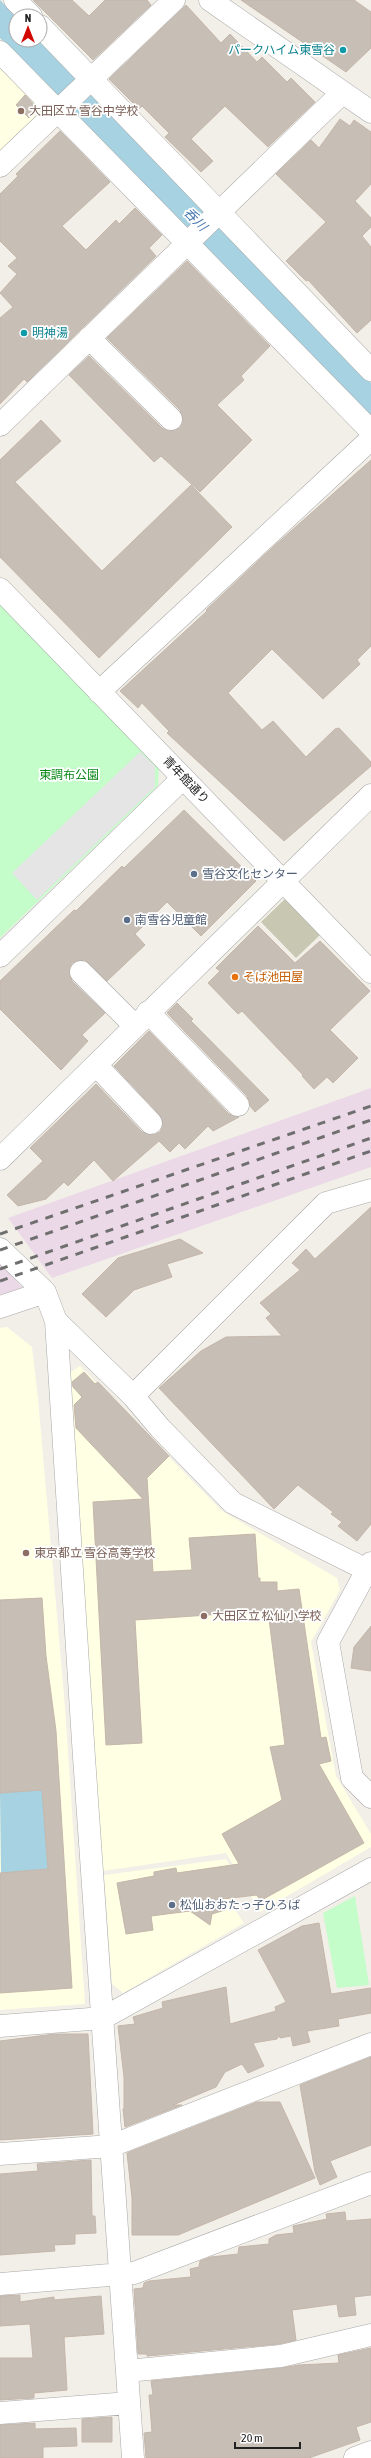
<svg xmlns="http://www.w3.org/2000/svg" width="371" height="2458" font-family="'Asap Condensed','Noto Sans JP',sans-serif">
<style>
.industrial{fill:#ebd9e7}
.education{fill:#feffe3}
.construction{fill:#c7c7b2}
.park{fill:#c4fcca}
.parking{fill:#e5e5e5}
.water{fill:#a6d2e1}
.building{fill:#c7beb6;stroke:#c5b6a9}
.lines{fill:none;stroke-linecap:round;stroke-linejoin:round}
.minor-casing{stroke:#a8a8a8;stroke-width:23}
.minor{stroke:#fff;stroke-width:22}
.rail{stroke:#6f6f6f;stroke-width:3;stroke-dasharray:8 8;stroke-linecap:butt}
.culture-dot{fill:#0f9aa8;stroke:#fff;stroke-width:1.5}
.education-dot{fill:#8d6e63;stroke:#fff;stroke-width:1.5}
.service-dot{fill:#5c6f8a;stroke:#fff;stroke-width:1.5}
.food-dot{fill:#e8710a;stroke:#fff;stroke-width:1.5}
.labels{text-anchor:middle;stroke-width:3.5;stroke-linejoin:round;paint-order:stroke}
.culture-label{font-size:12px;fill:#0d838f;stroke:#fff;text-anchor:end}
.education-label{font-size:12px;fill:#785e54;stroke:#fff;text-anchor:start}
.park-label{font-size:12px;fill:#068815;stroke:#fff}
.street-label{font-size:12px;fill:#212121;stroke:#fff}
.service-label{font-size:12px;fill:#4e5e75;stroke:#fff;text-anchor:start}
.food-label{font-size:12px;fill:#c56008;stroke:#fff;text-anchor:start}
.water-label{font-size:13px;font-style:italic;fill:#4477af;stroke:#fff}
</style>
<rect width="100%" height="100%" fill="#f2efe8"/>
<!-- industrial -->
<path class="industrial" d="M 371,1088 L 371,1167 L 52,1278 L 8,1218 Z
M 0,1264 L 23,1288 L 0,1295 Z"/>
<!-- education -->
<path class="education" d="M 0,62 L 44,107 L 39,116 L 0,153 Z
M 7,1327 L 32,1347 L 38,1398 L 65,1707 L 85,2004 L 0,2010 L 0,1328 Z
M 80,1366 L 222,1511 L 337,1578 L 340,1590 L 311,1642 L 336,1776 L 371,1834 L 371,1847 L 260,1912 L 226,1853 L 103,1871 L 64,1376 Z
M 226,1859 L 247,1892 L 229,1901 L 244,1923 L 123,1993 L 112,1984 L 104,1875 Z"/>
<!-- construction -->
<path class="construction" d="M 285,899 L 320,935 L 296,958 L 261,922 Z"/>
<!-- park -->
<path class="park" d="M 0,602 L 159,766 L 158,786 L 0,938 Z
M 355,1896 L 369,1985 L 337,1988 L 323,1913 Z"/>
<!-- parking -->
<path class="parking" d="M 140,752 L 155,766 L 155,787 L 37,900 L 12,873 Z"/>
<!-- water -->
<path class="water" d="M 0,0 L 16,17 L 16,40 L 39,40 L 371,383 L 371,421 L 0,38 Z
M 42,1790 L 48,1869 L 1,1873 L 0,1793 Z"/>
<!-- building -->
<path class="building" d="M 33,0 L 72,0 L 89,16 L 105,0 L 147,0 L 151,5 L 93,60 Z
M 241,0 L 354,0 L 371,12 L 371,48 L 346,72 Z
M 186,5 L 221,43 L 230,34 L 257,62 L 262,57 L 287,82 L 291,78 L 315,102 L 268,147 L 225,106 L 191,139 L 213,161 L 201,172 L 165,137 L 169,133 L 142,106 L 139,109 L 109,79 Z
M 25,95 L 38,109 L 29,118 L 16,105 Z
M 340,119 L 350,126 L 354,120 L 371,132 L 371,184 L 355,201 L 371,218 L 371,227 L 362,236 L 371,247 L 371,320 L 357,333 L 308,280 L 306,281 L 286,261 L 326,222 L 276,174 L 311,140 L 319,148 Z
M 60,131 L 110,182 L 62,226 L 86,250 L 116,220 L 119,224 L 135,208 L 162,235 L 149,248 L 156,256 L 27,382 L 24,379 L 0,404 L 0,318 L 13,307 L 0,293 L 17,274 L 8,266 L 17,258 L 0,241 L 0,194 L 18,176 L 16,174 Z
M 187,261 L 270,346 L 241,376 L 244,380 L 217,405 L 252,440 L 200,492 L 161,456 L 154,462 L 69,375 L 89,356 L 162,428 L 168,431 L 180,428 L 183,422 L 180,410 L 107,338 Z
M 41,420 L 61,441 L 15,482 L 102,571 L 191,485 L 232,527 L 99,658 L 0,557 L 0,460 Z
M 371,460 L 371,646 L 357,660 L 360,664 L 323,699 L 272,649 L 228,693 L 262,730 L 273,721 L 306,757 L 335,729 L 339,728 L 371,762 L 371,766 L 284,841 L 167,733 L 169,731 L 142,703 L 138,708 L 120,691 L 207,611 L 206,610 L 273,547 Z
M 184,810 L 256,881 L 201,936 L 167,902 L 135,934 L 145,945 L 107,981 L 85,960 L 72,963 L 69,969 L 72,981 L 105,1013 L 82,1035 L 88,1041 L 61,1070 L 0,1009 L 0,981 L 74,910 L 76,911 L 122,866 L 124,868 Z
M 258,926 L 295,963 L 320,941 L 370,991 L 330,1030 L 358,1058 L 333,1083 L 327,1077 L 314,1089 L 302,1076 L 303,1075 L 242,1011 L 238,1014 L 208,983 L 220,971 L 216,968 Z
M 177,1003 L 193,1019 L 191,1021 L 269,1100 L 255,1112 L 250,1106 L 247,1096 L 167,1013 Z
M 149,1031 L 229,1114 L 239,1117 L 213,1131 L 208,1126 L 185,1149 L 179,1143 L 170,1152 L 159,1141 L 113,1181 L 94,1160 L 68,1186 L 64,1182 L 46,1199 L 18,1206 L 7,1195 L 43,1161 L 30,1148 L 96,1084 L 142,1132 L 154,1135 L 160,1132 L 163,1126 L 160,1115 L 114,1066 Z
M 371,1207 L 371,1524 L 357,1541 L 338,1526 L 342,1522 L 331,1514 L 333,1512 L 298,1485 L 274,1509 L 159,1388 L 201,1351 L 226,1337 L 282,1336 L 266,1318 L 271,1314 L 260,1303 L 300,1270 L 292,1263 L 306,1249 L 315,1259 Z
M 180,1239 L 203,1253 L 167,1264 L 172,1277 L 134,1290 L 106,1317 L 82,1294 L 118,1258 Z
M 84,1372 L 95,1384 L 98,1382 L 169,1456 L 147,1478 L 153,1572 L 192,1570 L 189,1538 L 255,1534 L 258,1578 L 260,1578 L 260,1582 L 277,1582 L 277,1591 L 299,1589 L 321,1738 L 326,1737 L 331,1761 L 319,1764 L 364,1843 L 260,1901 L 257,1895 L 223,1899 L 225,1910 L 212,1914 L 210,1925 L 190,1911 L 151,1916 L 153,1930 L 126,1934 L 117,1883 L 154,1876 L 154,1872 L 176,1868 L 177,1873 L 239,1864 L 222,1834 L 282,1800 L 270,1747 L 285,1745 L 268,1611 L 135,1620 L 142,1743 L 106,1745 L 93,1502 L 143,1499 L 76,1428 L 74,1405 L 82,1397 L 73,1387 L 72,1382 Z
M 42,1598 L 46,1656 L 56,1731 L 72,1988 L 0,1993 L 0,1873 L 48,1869 L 42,1790 L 0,1793 L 0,1600 Z
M 371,1626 L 371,1671 L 351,1668 L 354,1647 Z
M 319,1923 L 331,1994 L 371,1988 L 371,2013 L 338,2019 L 339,2026 L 307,2031 L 310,2042 L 293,2046 L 291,2036 L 280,2038 L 279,2035 L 277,2039 L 253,2043 L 264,2066 L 248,2073 L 242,2064 L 225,2072 L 216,2087 L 173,2105 L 182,2105 L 125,2127 L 123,2109 L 124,2109 L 124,2077 L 118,2026 L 135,2024 L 133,2017 L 163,2008 L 162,2002 L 226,1987 L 230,2024 L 276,2011 L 275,2007 L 286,2002 L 258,1950 L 302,1926 Z
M 55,2034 L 88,2034 L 93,2134 L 0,2140 L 0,2041 Z
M 371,2057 L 371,2145 L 330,2161 L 337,2177 L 320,2185 L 315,2172 L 300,2085 Z
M 257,2102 L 280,2102 L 315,2178 L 178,2235 L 132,2235 L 132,2198 L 127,2153 Z
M 91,2160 L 92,2216 L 95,2216 L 96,2233 L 75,2234 L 75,2244 L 54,2245 L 55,2251 L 0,2255 L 0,2174 L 38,2171 L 37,2164 Z
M 345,2212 L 346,2221 L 371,2219 L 371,2295 L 354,2297 L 356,2315 L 339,2317 L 337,2304 L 292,2310 L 296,2340 L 279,2344 L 147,2356 L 147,2354 L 138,2354 L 134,2289 L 143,2288 L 144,2283 L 149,2281 L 191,2277 L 190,2269 L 199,2267 L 200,2261 L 211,2257 L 238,2254 L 239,2247 L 269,2244 L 269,2239 L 276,2235 L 294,2233 L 293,2226 L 327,2219 L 326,2214 Z
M 20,2295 L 20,2302 L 54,2297 L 54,2300 L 101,2296 L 104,2334 L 64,2337 L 67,2390 L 34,2393 L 34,2398 L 0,2400 L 0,2358 L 33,2358 L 30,2324 L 0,2326 L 0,2296 Z
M 371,2348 L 371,2422 L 356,2427 L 360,2440 L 309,2458 L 146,2458 L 144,2433 L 152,2432 L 149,2395 L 153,2395 L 151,2381 L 282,2368 L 299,2365 L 339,2363 L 338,2355 Z
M 112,2417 L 112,2442 L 82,2442 L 82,2419 Z
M 35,2423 L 35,2429 L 76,2428 L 77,2446 L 43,2447 L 43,2458 L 0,2458 L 0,2425 Z"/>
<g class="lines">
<defs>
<path id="minor" d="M 15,0 L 31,16
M 210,0 L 371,112
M 40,26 L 371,370
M 0,52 L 371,431
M 0,166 L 174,0
M 89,338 L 171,419
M 0,425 L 342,93
M 0,589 L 371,972
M 99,692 L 371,439
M 0,956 L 183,778
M 81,972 L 135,1026
M 148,1012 L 238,1105
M 96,1065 L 151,1123
M 0,1159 L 371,795
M 0,1249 L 45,1292 L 56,1321 L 84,1757 L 133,2458
M 0,1307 L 45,1292
M 56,1321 L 133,1396 L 160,1428 L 233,1503 L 371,1572
M 133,1396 L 326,1203 L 371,1190
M 371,1563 L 328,1642 L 352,1778 L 371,1797
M 0,2026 L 103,2018 L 371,1869
M 0,2154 L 111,2146 L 371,2044
M 0,2284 L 134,2273 L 371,2183
M 127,2371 L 281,2356 L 371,2335
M 0,2413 L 129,2403
M 355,2458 L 371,2452"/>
</defs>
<!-- minor casing -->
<use href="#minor" class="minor-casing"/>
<!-- minor -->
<use href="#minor" class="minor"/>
<!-- rail -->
<path class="rail" d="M 0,1234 L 371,1106
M 0,1250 L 371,1120
M 0,1269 L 371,1138
M 0,1281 L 371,1151"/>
</g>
<!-- markers -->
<g class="culture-dot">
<circle cx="343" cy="50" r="4"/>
<circle cx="24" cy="333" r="4"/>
</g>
<g class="education-dot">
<circle cx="21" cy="111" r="4"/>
<circle cx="26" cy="1553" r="4"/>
<circle cx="204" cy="1616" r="4"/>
</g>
<g class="service-dot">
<circle cx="194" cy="874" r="4"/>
<circle cx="127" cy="920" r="4"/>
<circle cx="172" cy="1905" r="4"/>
</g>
<circle class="food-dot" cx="235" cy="977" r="4"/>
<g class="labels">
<!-- culture labels -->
<g class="culture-label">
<text x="335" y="54">パークハイム東雪谷</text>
<text x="32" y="337" text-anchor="start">明神湯</text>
</g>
<!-- education labels -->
<g class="education-label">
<text x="29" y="115">大田区立 雪谷中学校</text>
<text x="34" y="1557">東京都立 雪谷高等学校</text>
<text x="212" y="1620">大田区立 松仙小学校</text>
</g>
<!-- park labels -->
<g class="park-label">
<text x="69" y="779">東調布公園</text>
</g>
<!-- street labels -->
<g class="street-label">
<text transform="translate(186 780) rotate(46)" y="4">青年館通り</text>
</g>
<!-- service labels -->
<g class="service-label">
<text x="202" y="878">雪谷文化センター</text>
<text x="135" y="924">南雪谷児童館</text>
<text x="180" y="1909">松仙おおたっ子ひろば</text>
</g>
<!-- food labels -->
<g class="food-label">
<text x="243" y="981">そば池田屋</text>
</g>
<!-- water labels -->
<g class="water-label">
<text transform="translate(196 219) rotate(46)" y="5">呑川</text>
</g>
</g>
<!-- north arrow -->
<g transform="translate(28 28)"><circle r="19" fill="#ffffff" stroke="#a6a6a6"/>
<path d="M0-3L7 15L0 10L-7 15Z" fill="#d20700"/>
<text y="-6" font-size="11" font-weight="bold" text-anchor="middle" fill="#212121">N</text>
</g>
<!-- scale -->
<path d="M235 2442v6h65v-6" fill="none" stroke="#212121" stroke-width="2"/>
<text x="241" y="2442" font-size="12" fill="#212121" stroke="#ffffff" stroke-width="3" paint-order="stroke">20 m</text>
</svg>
